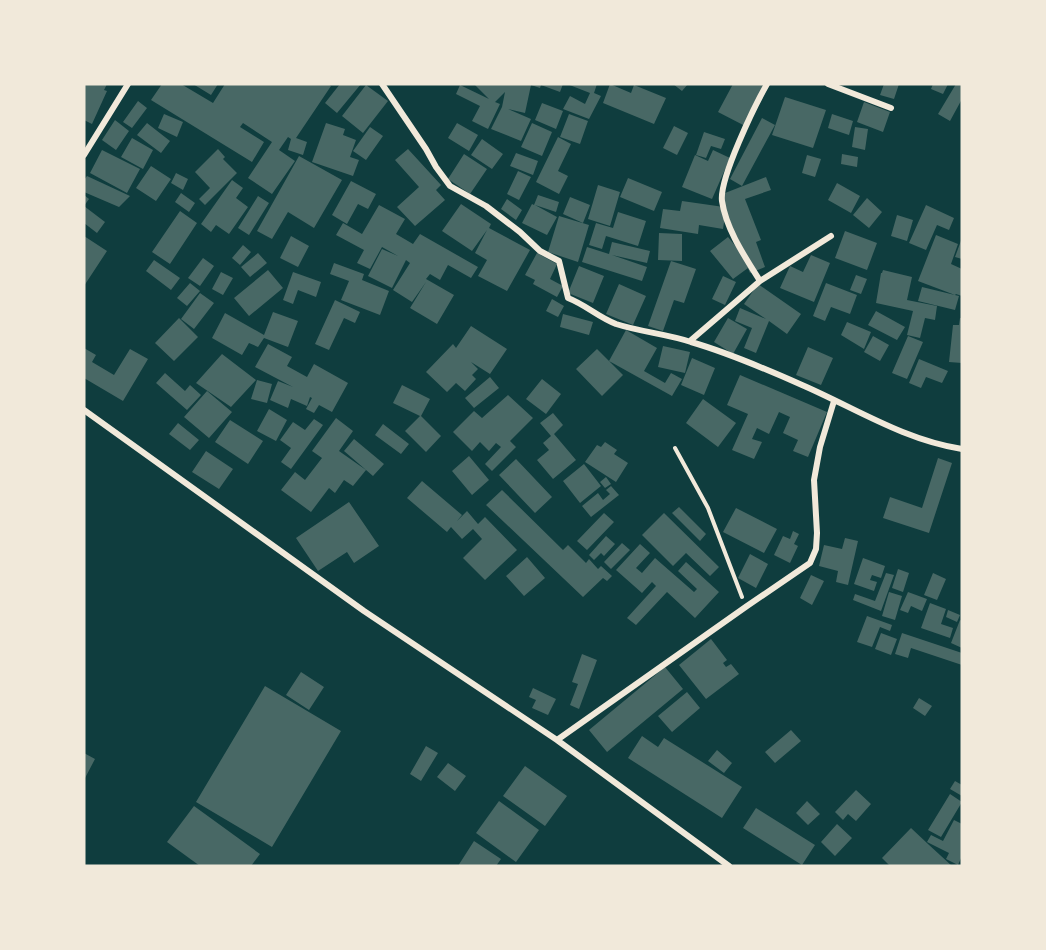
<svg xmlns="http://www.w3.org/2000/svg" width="1046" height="950" font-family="Quicksand,sans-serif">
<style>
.building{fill:#486865}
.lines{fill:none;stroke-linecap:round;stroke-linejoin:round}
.path{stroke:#f1e9da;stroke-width:4}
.minor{stroke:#f1e9da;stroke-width:6}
</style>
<rect width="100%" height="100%" fill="#0f3d3e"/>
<!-- building -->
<path class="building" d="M 84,84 L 107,84 L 104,90 L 107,91 L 92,124 L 84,120 Z
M 162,84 L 181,84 L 213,103 L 225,84 L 328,84 L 331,86 L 296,138 L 307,142 L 303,155 L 288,150 L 291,139 L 288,137 L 279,150 L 295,161 L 272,194 L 248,178 L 272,142 L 243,123 L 240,127 L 264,142 L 252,162 L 151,100 Z
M 193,84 L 218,84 L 211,95 Z
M 340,84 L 361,84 L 337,113 L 325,103 Z
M 474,84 L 563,84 L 560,92 L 541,85 L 540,88 L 531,85 L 525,113 L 508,109 L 531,119 L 521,141 L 491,129 L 502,107 L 505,92 L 495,102 L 500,104 L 488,129 L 472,121 L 480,106 L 456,94 L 460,85 L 489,99 Z
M 567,84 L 597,84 L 594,93 L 601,96 L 589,119 L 563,109 L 570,96 L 585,104 L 590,93 Z
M 610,84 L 631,93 L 634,85 L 666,98 L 654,124 L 603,103 Z
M 673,84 L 688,84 L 682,91 Z
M 733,84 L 770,84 L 747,127 L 718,112 Z
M 884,84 L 899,84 L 894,99 L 880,95 Z
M 933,84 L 948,84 L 943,94 L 931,89 Z
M 956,84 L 962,84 L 962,99 L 950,121 L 938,114 Z
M 366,85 L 388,101 L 363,133 L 342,116 Z
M 785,97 L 826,110 L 813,148 L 772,135 Z
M 138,101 L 147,108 L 132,128 L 123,122 Z
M 864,102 L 890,112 L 883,132 L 857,122 Z
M 542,103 L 563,111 L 556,129 L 535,120 Z
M 164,114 L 183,122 L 177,137 L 158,128 Z
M 569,114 L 588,121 L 580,144 L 560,137 Z
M 832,114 L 853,121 L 849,135 L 828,128 Z
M 762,118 L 775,125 L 742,186 L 730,179 Z
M 115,120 L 129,131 L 116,150 L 102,140 Z
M 147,123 L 170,141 L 161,153 L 137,135 Z
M 326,123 L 345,129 L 343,135 L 356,140 L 350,157 L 359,160 L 353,176 L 312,162 Z
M 457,123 L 478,135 L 469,151 L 448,138 Z
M 532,123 L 552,132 L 542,156 L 521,147 Z
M 674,126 L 688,133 L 677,155 L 663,148 Z
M 370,127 L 383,136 L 366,160 L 353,151 Z
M 855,127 L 868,129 L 865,150 L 852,147 Z
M 704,132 L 725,139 L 721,149 L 711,146 L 706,158 L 696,155 Z
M 558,137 L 571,144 L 558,171 L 568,176 L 559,194 L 536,182 Z
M 132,138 L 153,150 L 143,169 L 121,157 Z
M 482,139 L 503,154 L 492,169 L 471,155 Z
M 218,149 L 225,157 L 223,159 L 237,173 L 205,205 L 199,199 L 210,188 L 195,172 Z
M 408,149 L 441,185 L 436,190 L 445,200 L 415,226 L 397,207 L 419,187 L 395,160 Z
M 102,150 L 140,169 L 127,193 L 90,173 Z
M 713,150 L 730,158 L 712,199 L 682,187 L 695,155 L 708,161 Z
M 516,153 L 538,161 L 533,175 L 510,166 Z
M 464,154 L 487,169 L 470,194 L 448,179 Z
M 842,154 L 858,157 L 857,167 L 841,164 Z
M 807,155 L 821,159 L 815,177 L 802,173 Z
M 299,156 L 342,180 L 314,228 L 288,212 L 272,239 L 257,231 Z
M 151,166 L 171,179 L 156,201 L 136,188 Z
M 518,171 L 531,177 L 519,200 L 507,194 Z
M 176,173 L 188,179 L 183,190 L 171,183 Z
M 87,176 L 130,196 L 119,207 L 84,192 L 84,180 Z
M 766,177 L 771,190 L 745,199 L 761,240 L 756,242 L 765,267 L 750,273 L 748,268 L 733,279 L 710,251 L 728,237 L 742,254 L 726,210 L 723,229 L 699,225 L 698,234 L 660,228 L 663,209 L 680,211 L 682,201 L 724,207 L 720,195 Z
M 628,178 L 662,192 L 654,211 L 620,197 Z
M 232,180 L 243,188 L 236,198 L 248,207 L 229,234 L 216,225 L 211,232 L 201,224 Z
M 351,181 L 376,194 L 368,209 L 358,204 L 347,224 L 332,215 Z
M 837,183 L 860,196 L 851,213 L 828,200 Z
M 598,185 L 620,192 L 610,226 L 588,219 Z
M 181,193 L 195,203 L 189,212 L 175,202 Z
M 84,195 L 89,199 L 84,206 L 105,222 L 97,233 L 84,223 Z
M 538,195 L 559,202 L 556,212 L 535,205 L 557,217 L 547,235 L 522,223 L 532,204 L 534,205 Z
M 258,196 L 269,203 L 249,235 L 238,228 Z
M 570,197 L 590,205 L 583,223 L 563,214 Z
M 867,198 L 882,212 L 869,228 L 853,215 Z
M 507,199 L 522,210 L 516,220 L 501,209 Z
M 461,204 L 491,224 L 489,228 L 530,250 L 507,291 L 478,276 L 487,260 L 475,253 L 487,230 L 472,251 L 442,231 Z
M 379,205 L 405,219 L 396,234 L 413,244 L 420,234 L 478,267 L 471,278 L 448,265 L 440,280 L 430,274 L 426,279 L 454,295 L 437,324 L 410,308 L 426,282 L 412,302 L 393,290 L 410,263 L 406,260 L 392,288 L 368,276 L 382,249 L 398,256 L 382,247 L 370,269 L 357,263 L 364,250 L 336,235 L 343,223 L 362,234 Z
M 926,205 L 954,218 L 949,230 L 937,225 L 926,250 L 909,243 Z
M 180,211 L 197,223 L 170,264 L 152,252 Z
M 618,212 L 646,221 L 638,246 L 606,236 L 602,249 L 589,245 L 596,223 L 613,228 Z
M 897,215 L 913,220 L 907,241 L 891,236 Z
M 559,216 L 589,225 L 578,262 L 548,252 Z
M 845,231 L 877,243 L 867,270 L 835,258 Z
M 659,233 L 682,234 L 682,261 L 658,260 Z
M 936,235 L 958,244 L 951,264 L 962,269 L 962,296 L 956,294 L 955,295 L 918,281 Z
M 84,236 L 107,251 L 84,286 Z
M 291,236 L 309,246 L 298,267 L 280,258 Z
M 962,238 L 962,259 L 955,257 Z
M 612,242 L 650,251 L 647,263 L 612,255 L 647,267 L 642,281 L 582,262 L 587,247 L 609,254 Z
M 243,245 L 251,252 L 240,265 L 232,258 Z
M 258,253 L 267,263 L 250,277 L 241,267 Z
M 537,253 L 557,264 L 550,279 L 563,286 L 557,297 L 533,284 L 535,280 L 525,275 Z
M 811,255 L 830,263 L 814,302 L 780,288 L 790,266 L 803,272 Z
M 203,258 L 214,266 L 200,286 L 188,278 Z
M 154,260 L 180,278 L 171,290 L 146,271 Z
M 671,261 L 696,269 L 684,303 L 674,300 L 663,331 L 648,326 Z
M 334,263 L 364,274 L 362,280 L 389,291 L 380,315 L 341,300 L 349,281 L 330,274 Z
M 579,266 L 604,276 L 593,303 L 568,293 Z
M 268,270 L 283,288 L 249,316 L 234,298 Z
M 883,270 L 912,277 L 907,300 L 937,306 L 935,320 L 925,318 L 920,338 L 907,335 L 913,311 L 876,303 L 881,273 L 882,273 Z
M 221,272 L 233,278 L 223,295 L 212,289 Z
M 293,272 L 321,282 L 316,297 L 298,290 L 293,304 L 283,300 Z
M 856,275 L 867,279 L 861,294 L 850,290 Z
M 723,276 L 736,282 L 725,305 L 712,299 Z
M 190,283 L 200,291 L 187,306 L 177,298 Z
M 826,283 L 857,295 L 850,314 L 831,307 L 825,321 L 813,316 Z
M 619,284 L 646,296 L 633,325 L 606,314 Z
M 758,284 L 801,314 L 787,334 L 769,321 L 756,353 L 744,348 L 752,328 L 735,321 L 740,308 L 766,319 L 744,304 Z
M 922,287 L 959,296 L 955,310 L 918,301 Z
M 200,293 L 214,303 L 194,329 L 181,319 Z
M 552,299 L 564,306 L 558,317 L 546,311 Z
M 335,300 L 360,312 L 355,323 L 344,318 L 329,350 L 315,344 Z
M 876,311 L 905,327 L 897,340 L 868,325 Z
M 273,312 L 298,321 L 288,347 L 264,338 L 258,347 L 249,343 L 242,355 L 212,338 L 225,313 L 264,335 Z
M 563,314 L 593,322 L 589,335 L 560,327 Z
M 179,318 L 198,337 L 174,361 L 155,343 Z
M 728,318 L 747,329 L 733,354 L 714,342 Z
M 960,318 L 962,318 L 962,363 L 949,362 L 953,325 L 959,325 Z
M 847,322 L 871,332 L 864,349 L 841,335 Z
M 471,326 L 507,349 L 490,374 L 471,362 L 478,369 L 472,375 L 476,379 L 465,391 L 456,383 L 447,392 L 426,372 L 453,344 L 456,348 Z
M 626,330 L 657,348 L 644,371 L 665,383 L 671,373 L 682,379 L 672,396 L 609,361 Z
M 873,336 L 889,345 L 880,361 L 864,352 Z
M 908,336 L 923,342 L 907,379 L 892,373 Z
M 268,344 L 292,357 L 287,366 L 307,377 L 314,364 L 348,383 L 332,412 L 319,405 L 314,413 L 306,409 L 312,398 L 310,397 L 307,406 L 291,399 L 288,408 L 270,400 L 278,381 L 293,387 L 255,367 Z
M 663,346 L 690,352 L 685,373 L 658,367 Z
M 808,347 L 833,358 L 821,385 L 796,375 Z
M 84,348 L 96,355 L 92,362 L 114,375 L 130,349 L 148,359 L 123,401 L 84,378 Z
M 597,349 L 623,375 L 602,396 L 576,369 Z
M 222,354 L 256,380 L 231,407 L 196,383 Z
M 692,358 L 715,368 L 704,395 L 681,385 Z
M 919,359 L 948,371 L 942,383 L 926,377 L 921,388 L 909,383 Z
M 165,373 L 185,391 L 190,385 L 201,395 L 187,410 L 156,383 Z
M 740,375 L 827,412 L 808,457 L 793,451 L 798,440 L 783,433 L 790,417 L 779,412 L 769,434 L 757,428 L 752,439 L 762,442 L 754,459 L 732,450 L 748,414 L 727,405 Z
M 490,377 L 499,388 L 474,408 L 465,398 Z
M 542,379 L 561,394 L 546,414 L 526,399 Z
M 257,380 L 272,384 L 267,403 L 251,399 Z
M 402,385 L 430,399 L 421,416 L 441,436 L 426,452 L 405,431 L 420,416 L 393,403 Z
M 207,391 L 232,412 L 209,438 L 184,417 Z
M 508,395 L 533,418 L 510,441 L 516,447 L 492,471 L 485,464 L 501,447 L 496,443 L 489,451 L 480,442 L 472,451 L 453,432 L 474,411 L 482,418 Z
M 703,399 L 736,423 L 718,447 L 686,423 Z
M 269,409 L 287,420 L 276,441 L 257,431 Z
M 553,413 L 563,425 L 554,434 L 576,460 L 553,479 L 537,460 L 549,450 L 543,443 L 551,436 L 540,423 Z
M 336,418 L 353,431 L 339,451 L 366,470 L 353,486 L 344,480 L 335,493 L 329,488 L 311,512 L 281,490 L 295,472 L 305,480 L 322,458 L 312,451 Z
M 314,419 L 323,425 L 291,469 L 281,462 L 291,448 L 280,440 L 293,422 L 305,430 Z
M 230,420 L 263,441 L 248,464 L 215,442 Z
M 178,423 L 199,440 L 190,450 L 169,434 Z
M 383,424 L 409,444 L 401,454 L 375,435 Z
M 354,439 L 384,464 L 373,476 L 344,451 Z
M 605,442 L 617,450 L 614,454 L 628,463 L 616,482 L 585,462 L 597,445 L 601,447 Z
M 206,451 L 233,469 L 219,489 L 192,472 Z
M 469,456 L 489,480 L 472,495 L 452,471 Z
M 938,458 L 952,463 L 929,533 L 883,518 L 890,497 L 922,508 Z
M 516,459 L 552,497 L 535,513 L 499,475 Z
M 584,464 L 601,486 L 580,503 L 563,481 Z
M 606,477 L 611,484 L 605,488 L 600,482 Z
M 422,481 L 462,515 L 457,521 L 467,511 L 478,524 L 485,517 L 517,550 L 485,580 L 463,558 L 482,539 L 473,529 L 462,539 L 451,527 L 447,532 L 407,498 Z
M 611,486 L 619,495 L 591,517 L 582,506 L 598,493 L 603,500 L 610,494 L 606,490 Z
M 502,490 L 563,550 L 568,545 L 586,563 L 589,559 L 598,569 L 601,566 L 612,576 L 607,581 L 603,578 L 583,597 L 486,505 Z
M 349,502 L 379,546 L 354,563 L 347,552 L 318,571 L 296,538 Z
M 679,507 L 706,534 L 700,541 L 672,513 Z
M 736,508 L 777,529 L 764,553 L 723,532 Z
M 604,513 L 614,522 L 587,550 L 577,541 Z
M 664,513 L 719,567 L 710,576 L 686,553 L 673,566 L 642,535 Z
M 793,531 L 799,534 L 794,544 L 798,546 L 790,563 L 774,555 L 783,536 L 790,539 Z
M 606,536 L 615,544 L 604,556 L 601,553 L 594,560 L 589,555 Z
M 845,538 L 858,541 L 848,585 L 836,582 L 838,571 L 819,566 L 824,545 L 842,549 Z
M 622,543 L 630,550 L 611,569 L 604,562 Z
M 640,544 L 650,553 L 636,568 L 642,573 L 655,558 L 694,592 L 697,589 L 678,571 L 686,562 L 719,592 L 695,618 L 667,592 L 636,625 L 627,618 L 656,586 L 652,582 L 642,593 L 616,570 Z
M 750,554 L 768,564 L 756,588 L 738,578 Z
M 527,557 L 545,578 L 524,596 L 506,576 Z
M 863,558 L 885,566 L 881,578 L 872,575 L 870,580 L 877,582 L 874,591 L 854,584 Z
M 898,569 L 909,573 L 903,592 L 892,588 Z
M 886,573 L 894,575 L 881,611 L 853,600 L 855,594 L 875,601 Z
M 933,573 L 946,579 L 937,600 L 924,595 Z
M 811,575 L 824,581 L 812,605 L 800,598 Z
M 889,592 L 902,596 L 895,620 L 882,616 Z
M 908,592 L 927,599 L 922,611 L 911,606 L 908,613 L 900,610 Z
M 930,603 L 946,609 L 941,624 L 953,628 L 950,638 L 921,628 Z
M 948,610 L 960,615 L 957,622 L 946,617 Z
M 867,616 L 892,625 L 890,631 L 880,627 L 872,647 L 857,642 Z
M 960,620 L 962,621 L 962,648 L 951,643 Z
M 881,633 L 897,639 L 891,655 L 875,649 Z
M 902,633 L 962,653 L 962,665 L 911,648 L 908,658 L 895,654 Z
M 711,639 L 727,660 L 723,663 L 726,667 L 731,664 L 739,674 L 706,699 L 679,665 Z
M 582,654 L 597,660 L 579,709 L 570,705 L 578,684 L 572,682 Z
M 665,667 L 683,689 L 607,752 L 589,730 Z
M 301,672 L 324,687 L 309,710 L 286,695 Z
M 265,686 L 341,731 L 272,847 L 196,802 Z
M 533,688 L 556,699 L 548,715 L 532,708 L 536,700 L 529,697 Z
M 687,692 L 700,708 L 672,732 L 658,716 Z
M 919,698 L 932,706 L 925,716 L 913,708 Z
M 791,730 L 801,741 L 775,763 L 765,752 Z
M 642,736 L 658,747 L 664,738 L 742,787 L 722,818 L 628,758 Z
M 426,746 L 438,753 L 421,781 L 410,774 Z
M 717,750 L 732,763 L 724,773 L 708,761 Z
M 84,753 L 95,759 L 84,780 Z
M 448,763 L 466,776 L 455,791 L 437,777 Z
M 525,766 L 567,796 L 545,826 L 503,796 Z
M 955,781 L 962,785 L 962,796 L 950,789 Z
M 856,790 L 871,804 L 856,821 L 848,814 L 843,820 L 835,812 Z
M 950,794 L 962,802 L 941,837 L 928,830 Z
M 499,801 L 539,830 L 516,862 L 476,833 Z
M 807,801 L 820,814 L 808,825 L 796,813 Z
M 194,806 L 260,854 L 251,866 L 200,866 L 167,842 Z
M 756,808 L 815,845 L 802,865 L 743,828 Z
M 954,820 L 962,824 L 962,856 L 958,865 L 946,859 L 949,853 L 927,842 L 931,835 L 943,841 Z
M 837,824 L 852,838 L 835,856 L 821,842 Z
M 911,828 L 928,844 L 952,866 L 890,866 L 882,858 Z
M 474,841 L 501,859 L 496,866 L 458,866 Z"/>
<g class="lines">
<!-- path -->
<path class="path" d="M 675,448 L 708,508 L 742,597"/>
<!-- minor -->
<path class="minor" d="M 382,84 L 426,149 L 436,167 L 450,186 L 486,206 L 520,232 L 540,251 L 559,261 L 568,298 C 586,305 598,317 616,324 C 641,332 667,334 691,342 C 729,353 766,369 802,385 C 855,408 904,440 962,449
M 828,84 L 891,108
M 84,155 L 128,84
M 760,281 C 745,257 726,229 722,201 C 719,179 755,105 767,84
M 690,341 L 760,281 L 831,236
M 84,410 L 364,611 L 557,740 L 729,866
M 557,740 L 747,606 L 810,563 L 816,549 L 817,533 L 814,480 L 820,447 L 834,401"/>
</g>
<!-- border -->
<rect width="1046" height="950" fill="none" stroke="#f1e9da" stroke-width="171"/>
</svg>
